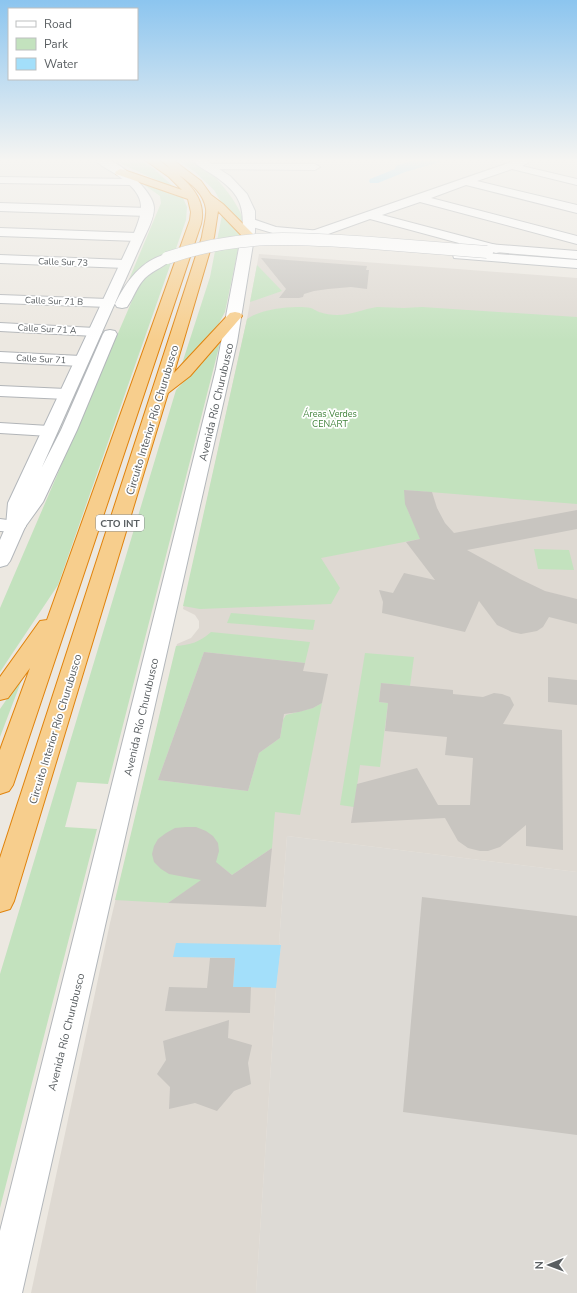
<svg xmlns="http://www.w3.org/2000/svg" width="577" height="1293" font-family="'Nunito Sans',sans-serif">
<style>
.industrial{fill:#dddad5}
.education{fill:#ded9d2}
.green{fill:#c3e2be}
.water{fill:#a3dffa}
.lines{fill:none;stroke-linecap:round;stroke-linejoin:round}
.canal{fill:#a3dffa;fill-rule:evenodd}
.building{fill:#c8c5c0}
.minor-casing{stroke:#b2b5b8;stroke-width:2}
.tertiary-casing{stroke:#b2b5b8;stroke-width:2}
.secondary-casing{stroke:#b3b7bb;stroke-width:2}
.motorway-casing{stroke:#e0830c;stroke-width:2}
.minor{fill:#fff;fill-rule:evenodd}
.tertiary{fill:#fff;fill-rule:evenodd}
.secondary{fill:#fff;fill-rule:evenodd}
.motorway{fill:#f7ce8d;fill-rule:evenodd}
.secondary-bridge-casing{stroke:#b3b7bb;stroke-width:13;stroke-linecap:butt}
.secondary-bridge{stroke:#fff;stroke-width:12}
.labels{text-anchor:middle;stroke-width:3.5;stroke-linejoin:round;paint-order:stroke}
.far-street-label{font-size:9px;fill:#595e61;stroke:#fff}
.far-park-label{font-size:9px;fill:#3e8139;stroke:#fff}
.shield{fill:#fff;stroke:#8b8e90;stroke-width:1}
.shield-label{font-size:10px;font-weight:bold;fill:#595e61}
.street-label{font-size:11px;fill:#595e61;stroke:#fff}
</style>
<rect width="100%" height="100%" fill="#ece8e1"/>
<!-- industrial -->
<path class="industrial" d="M 287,836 L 577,872 L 577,1293 L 256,1293 L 276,988 L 281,945 L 279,943 Z"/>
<!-- education -->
<path class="education" d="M 259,254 L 577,278 L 577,872 L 287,836 L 279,943 L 281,945 L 276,988 L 256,1293 L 31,1293 L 110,923 L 177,644 L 191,638 L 199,628 L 199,621 L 195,615 L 183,609 L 247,319 Z"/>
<!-- green -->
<path class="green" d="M 113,160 L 139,160 L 154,169 L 176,189 Z
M 178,160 C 182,160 187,159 191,160 C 209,164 243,207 244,224 L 221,202 L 214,190 L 195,172 Z
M 143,184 L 183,198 L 187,207 L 186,220 L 58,585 L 0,672 L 0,608 L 137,289 L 125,289 L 161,203 L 160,196 Z
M 222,215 L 241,236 L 225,312 L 217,327 L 180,370 L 210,277 Z
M 257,265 L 282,291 L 250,302 Z
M 377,307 L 404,308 L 422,307 L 577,317 L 577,504 L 405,490 C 404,509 413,524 425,538 L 321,558 L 340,588 L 331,604 L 200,609 L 183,606 L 247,319 C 261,309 293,305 311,308 C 314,309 316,311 319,312 C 325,314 331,315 337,315 C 352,315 363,309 377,307 Z
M 220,343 L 108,784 L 77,782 L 65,827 L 97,829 L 0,1208 L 0,974 L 176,390 Z
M 534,549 L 569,550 L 574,570 L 538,569 Z
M 231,613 L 315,620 L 313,630 L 227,623 Z
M 211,632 L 310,642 L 305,663 L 204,652 L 158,780 L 248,791 L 259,753 L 280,738 L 283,720 L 286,715 L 313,708 L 322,703 L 300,815 L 275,812 L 272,848 L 232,875 L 222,867 L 168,903 L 115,900 L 176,646 C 190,645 200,642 211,632 Z
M 365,653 L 414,657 L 410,686 L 381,683 L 379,702 L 388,703 L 380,767 L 360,765 L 354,807 L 340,805 Z
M 24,674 L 0,737 L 0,709 Z"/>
<!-- water -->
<path class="water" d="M 176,943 L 281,945 L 276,988 L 233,987 L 235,958 L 173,957 Z"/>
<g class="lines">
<!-- canal -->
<path class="canal" d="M 412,160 L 442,160 L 440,162 L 405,172 L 378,183 L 370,183 L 369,181 L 370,179 L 395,169 L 396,166 Z"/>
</g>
<!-- building -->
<path class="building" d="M 261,258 L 367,266 L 366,270 L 369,270 L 367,289 L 351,287 L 328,289 L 314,291 L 304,294 L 303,297 L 299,298 L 279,298 L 286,289 Z
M 404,490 L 432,492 L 437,508 L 445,523 L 454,533 L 577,510 L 577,529 L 467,550 L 520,579 L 545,591 L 577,599 L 577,624 L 549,617 L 543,627 L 537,631 L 521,634 L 512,632 L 497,625 L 479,601 L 465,632 L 382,613 L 383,602 L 379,590 L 393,593 L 404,573 L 435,580 L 406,542 L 420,539 L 405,504 Z
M 204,652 L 305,663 L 303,671 L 328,674 L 322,703 L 313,708 L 299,712 L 284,714 L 280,738 L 259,753 L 248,791 L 158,780 Z
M 548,677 L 577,680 L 577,705 L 548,702 Z
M 381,683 L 453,690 L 453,694 L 483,697 L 494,693 L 502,694 L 510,697 L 514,705 L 503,724 L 562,730 L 563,850 L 526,846 L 526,825 L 500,847 L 488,851 L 480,851 L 468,848 L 458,841 L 445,818 L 351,823 L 357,784 L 417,768 L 438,805 L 470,805 L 473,758 L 445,755 L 447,737 L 385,731 L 388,703 L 379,702 Z
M 186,827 L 196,827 L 206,831 L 213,836 L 218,843 L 219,851 L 216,862 L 232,875 L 272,848 L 266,907 L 168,903 L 201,880 L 169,874 L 161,869 L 154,862 L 152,854 L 154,846 L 158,839 L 166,833 L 175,828 Z
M 422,897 L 577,916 L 577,1135 L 403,1112 Z
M 210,958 L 235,958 L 233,987 L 251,987 L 250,1013 L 165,1011 L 169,987 L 207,988 Z
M 229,1020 L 228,1038 L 252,1045 L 248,1063 L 251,1084 L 234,1091 L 217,1111 L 195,1103 L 169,1109 L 170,1087 L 157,1074 L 166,1060 L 163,1041 Z"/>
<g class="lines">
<defs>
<path id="minor" d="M 517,160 L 533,160 L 522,166 L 577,179 L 577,185 L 512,169 L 477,181 L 577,205 L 577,213 L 466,185 L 431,198 L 577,236 L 577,244 L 420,202 L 382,215 L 500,246 L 502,249 L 500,252 L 496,253 L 370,219 L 317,238 L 309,238 L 307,235 L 309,232 Z
M 209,164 L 315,164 L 320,167 L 315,170 L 205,169 L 204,167 L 205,165 Z
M 0,177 L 131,179 L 137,182 L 131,185 L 0,183 Z
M 0,203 L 147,208 L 151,209 L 153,212 L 151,215 L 147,216 L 0,211 Z
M 0,228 L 137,233 L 141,234 L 143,237 L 141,240 L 137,241 L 0,236 Z
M 0,295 L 108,299 L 113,300 L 115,303 L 113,306 L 108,307 L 0,303 Z
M 0,323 L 95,328 L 100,329 L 102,332 L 100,335 L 95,336 L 0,331 Z
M 0,352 L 81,356 L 86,358 L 89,361 L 86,364 L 81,366 L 0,362 Z
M 0,386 L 66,389 L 72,391 L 74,394 L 72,397 L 66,399 L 0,396 Z
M 0,423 L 49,426 L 55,427 L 57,431 L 55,435 L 49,436 L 0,433 Z
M 0,519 L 23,522 L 26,526 L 23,530 L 16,532 L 0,531 Z"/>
<path id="tertiary" d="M 250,218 L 276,227 L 321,231 L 325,232 L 327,235 L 325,238 L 321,239 L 276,234 L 246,225 L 244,222 L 246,219 Z
M 463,242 L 577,251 L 577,259 L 459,249 L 457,246 L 459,243 Z
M 0,255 L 125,260 L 130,261 L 132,264 L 130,267 L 125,268 L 0,263 Z"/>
<path id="secondary" d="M 96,160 C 100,160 105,160 108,160 C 123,164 154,193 154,208 C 154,219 147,231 143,240 L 42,467 L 61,430 L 103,334 L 105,331 L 110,330 L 115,331 L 117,334 L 77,430 L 43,502 L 25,527 L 10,561 L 7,565 L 0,567 L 0,540 L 6,526 L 8,503 L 131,240 C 146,206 147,195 114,173 C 108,169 100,166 96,160 Z
M 192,160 L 205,160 L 230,176 L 247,194 L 255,211 L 255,232 L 237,342 L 22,1293 L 0,1293 L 0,1231 L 216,369 L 242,232 C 246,202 235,189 210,173 C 204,169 197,166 192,160 Z
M 459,251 L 577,260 L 577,268 L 454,258 L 453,255 L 454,252 Z
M 167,254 L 172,255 L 173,258 C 168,265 153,270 145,278 C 137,286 134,297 127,307 L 122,308 L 117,307 L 115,304 C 126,282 141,260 167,254 Z"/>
<path id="motorway" d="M 145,160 L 158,160 L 171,169 L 161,160 L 173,160 L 201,181 L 211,195 L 223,204 L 254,235 L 252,238 L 244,238 L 218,211 L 214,237 L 174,373 L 230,313 L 235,312 L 240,313 L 242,316 L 190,376 L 168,393 L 14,901 L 10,909 L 0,912 L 0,858 L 202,237 C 203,229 207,217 206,209 C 204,193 190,183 179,175 C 194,188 206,203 201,224 L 13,785 L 9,791 L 0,794 L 0,750 L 30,668 L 8,698 L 0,700 L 0,677 L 40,621 L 47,620 L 190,220 L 191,212 L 188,199 L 116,174 L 115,172 L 120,169 L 124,170 L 182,190 L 169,177 Z"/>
</defs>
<!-- minor casing -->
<use href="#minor" class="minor-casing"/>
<!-- tertiary casing -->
<use href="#tertiary" class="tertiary-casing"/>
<!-- secondary casing -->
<use href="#secondary" class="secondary-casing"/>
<!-- motorway casing -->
<use href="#motorway" class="motorway-casing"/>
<!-- minor -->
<use href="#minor" class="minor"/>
<!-- tertiary -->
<use href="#tertiary" class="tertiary"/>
<!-- secondary -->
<use href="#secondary" class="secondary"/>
<!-- motorway -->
<use href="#motorway" class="motorway"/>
<defs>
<path id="secondary-bridge" d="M 167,258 C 238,233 298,238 372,243 C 410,246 449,249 487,252"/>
</defs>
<!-- secondary-bridge casing -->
<use href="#secondary-bridge" class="secondary-bridge-casing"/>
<!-- secondary-bridge -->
<use href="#secondary-bridge" class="secondary-bridge"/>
</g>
<!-- sky -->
<linearGradient id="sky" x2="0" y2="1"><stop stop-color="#8cc5ef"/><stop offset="0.47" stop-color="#f6f5f2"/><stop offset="1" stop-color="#f6f5f2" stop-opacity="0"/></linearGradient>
<rect width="577" height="341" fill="url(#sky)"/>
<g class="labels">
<!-- far-street labels -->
<g class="far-street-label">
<text transform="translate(63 262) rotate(2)" y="3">Calle Sur 73</text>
<text transform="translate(54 301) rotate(2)" y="3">Calle Sur 71 B</text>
<text transform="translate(47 329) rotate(3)" y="3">Calle Sur 71 A</text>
<text transform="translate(41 359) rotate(3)" y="3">Calle Sur 71</text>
</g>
<!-- far-park labels -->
<g class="far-park-label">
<text x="330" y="417">Áreas Verdes<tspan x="330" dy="10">CENART</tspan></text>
</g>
<!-- shield labels -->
<rect class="shield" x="96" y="515" width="48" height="16" rx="3"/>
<g class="shield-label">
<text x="120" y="527">CTO INT</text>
</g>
<!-- street labels -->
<g class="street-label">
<text transform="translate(216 402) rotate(-77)" y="4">Avenida Río Churubusco</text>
<text transform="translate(152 420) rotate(-73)" y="4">Circuito Interior Río Churubusco</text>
<text transform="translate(141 717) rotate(-77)" y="4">Avenida Río Churubusco</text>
<text transform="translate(55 729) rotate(-73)" y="4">Circuito Interior Río Churubusco</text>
<text transform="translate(66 1032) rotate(-76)" y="4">Avenida Río Churubusco</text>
</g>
</g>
<!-- legend -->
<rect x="8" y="8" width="130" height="72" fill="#ffffff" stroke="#bdbfc0"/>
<rect x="16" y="21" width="20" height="6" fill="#ffffff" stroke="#bdbfc0"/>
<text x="44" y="28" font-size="12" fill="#595e61">Road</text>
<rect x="16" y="38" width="20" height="12" fill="#c3e2be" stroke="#bdbfc0"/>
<text x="44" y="48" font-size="12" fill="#595e61">Park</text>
<rect x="16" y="58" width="20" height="12" fill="#a3dffa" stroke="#bdbfc0"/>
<text x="44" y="68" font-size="12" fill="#595e61">Water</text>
<!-- north arrow -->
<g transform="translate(549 1265) rotate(269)" stroke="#ffffff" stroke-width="3" paint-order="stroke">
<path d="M0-3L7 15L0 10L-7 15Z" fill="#595e61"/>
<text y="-6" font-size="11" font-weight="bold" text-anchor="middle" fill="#595e61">N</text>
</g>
</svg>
